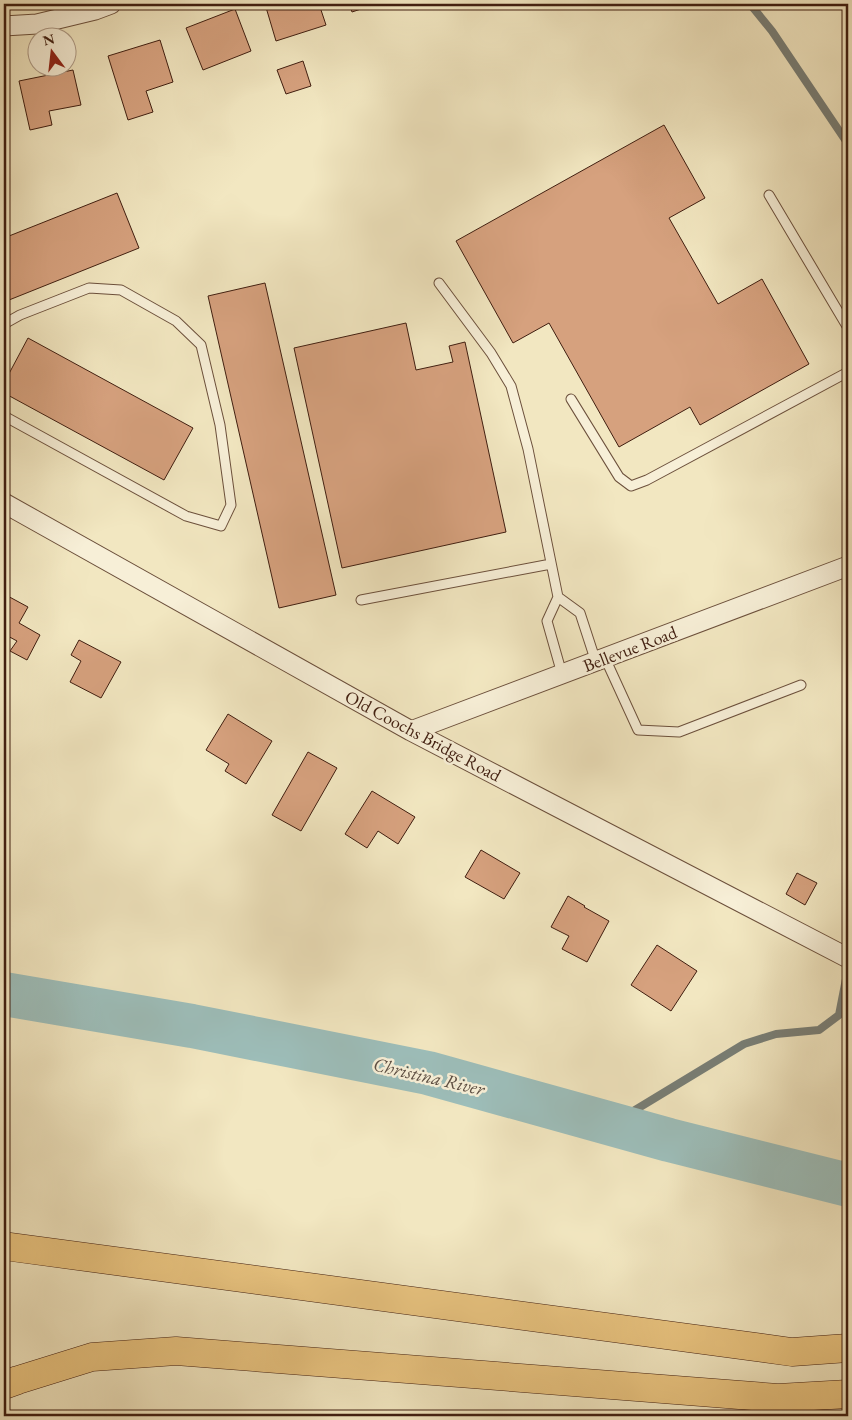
<svg xmlns="http://www.w3.org/2000/svg" width="852" height="1420" font-family="'EB Garamond',serif">
<style>
.lines{fill:none;stroke-linecap:round;stroke-linejoin:round}
.stream{stroke:#787e76;stroke-width:8}
.river{stroke:#9dbeba;stroke-width:44}
.building{fill:#d6a17e;stroke:#401e10}
.lane-casing{stroke:#6c503c;stroke-width:11}
.street-casing{stroke:#6c503c;stroke-width:21}
.highway-casing{stroke:#401e10;stroke-width:29}
.lane{stroke:#f7efd7;stroke-width:9}
.street{stroke:#f7efd7;stroke-width:19}
.highway{stroke:#e9c480;stroke-width:28}
.labels{text-anchor:middle;stroke-width:5;stroke-linejoin:round;paint-order:stroke}
.street-label{font-size:18px;fill:#401e10;stroke:#f7efd7}
.water-label{font-size:19px;font-style:italic;fill:#5c4e43;stroke:#f7efd7}
</style>
<rect width="100%" height="100%" fill="#f2e7c1"/>
<filter id="stains"><feTurbulence type="fractalNoise" baseFrequency=".004" numOctaves="4"/><feColorMatrix values="0 0 0 0 .2 0 0 0 0 .09 0 0 0 0 .02 0 0 0 .5 -.17"/></filter>
<radialGradient id="worn" r=".72"><stop offset=".6" stop-color="#630" stop-opacity="0"/><stop offset="1" stop-color="#630" stop-opacity=".3"/></radialGradient>
<g class="lines">
<!-- stream -->
<path class="stream" d="M 750,4 L 772,31 L 848,144
M 612,1124 L 744,1044 L 776,1034 L 819,1030 L 839,1015 L 846,979"/>
<!-- river -->
<path class="river" d="M 4,994 L 192,1026 L 428,1073 L 669,1140 L 848,1185"/>
</g>
<!-- building -->
<path class="building" d="M 265,4 L 319,4 L 326,25 L 276,41 Z
M 349,4 L 376,4 L 352,12 Z
M 235,9 L 251,51 L 203,70 L 186,28 Z
M 160,40 L 173,82 L 146,91 L 153,112 L 128,120 L 108,56 Z
M 303,61 L 311,86 L 286,94 L 277,70 Z
M 73,70 L 81,105 L 49,111 L 52,125 L 30,130 L 19,81 Z
M 664,125 L 705,198 L 669,218 L 718,304 L 762,279 L 809,364 L 700,425 L 690,407 L 619,447 L 549,323 L 513,343 L 456,241 Z
M 117,193 L 139,248 L 4,302 L 4,238 Z
M 265,283 L 336,595 L 279,608 L 208,296 Z
M 406,323 L 416,370 L 453,362 L 449,346 L 465,342 L 506,532 L 342,568 L 294,348 Z
M 28,338 L 193,428 L 164,480 L 4,393 L 4,383 Z
M 4,594 L 28,607 L 19,623 L 40,635 L 27,660 L 10,651 L 17,641 L 4,634 Z
M 79,640 L 121,662 L 101,698 L 70,682 L 81,661 L 71,655 Z
M 228,714 L 272,741 L 246,784 L 225,771 L 229,764 L 206,750 Z
M 308,752 L 337,768 L 301,831 L 272,815 Z
M 372,791 L 415,817 L 398,844 L 378,831 L 367,848 L 345,834 Z
M 481,850 L 520,873 L 504,899 L 465,877 Z
M 797,873 L 817,883 L 805,905 L 786,894 Z
M 568,896 L 585,906 L 584,907 L 609,921 L 587,962 L 562,949 L 569,936 L 551,927 Z
M 657,945 L 697,971 L 671,1011 L 631,985 Z"/>
<g class="lines">
<defs>
<path id="lane" d="M 769,195 L 848,328
M 439,283 L 491,353 L 511,386 L 528,449 L 558,597
M 4,324 L 20,315 L 89,288 L 121,290 L 176,321 L 201,345 L 220,425 L 231,505 L 221,526 L 186,516 L 4,416
M 571,399 L 619,477 L 631,486 L 647,480 L 848,372
M 361,600 L 551,564
M 605,658 L 638,730 L 679,732 L 801,685
M 562,674 L 547,621 L 558,597 L 580,613 L 596,662"/>
<path id="street" d="M 4,26 L 37,24 L 95,10 L 111,4
M 4,503 L 411,731 L 848,958
M 411,731 L 848,566"/>
<path id="highway" d="M 4,1246 L 792,1352 L 848,1348
M 4,1385 L 18,1380 L 92,1357 L 176,1351 L 778,1398 L 848,1394"/>
</defs>
<!-- lane casing -->
<use href="#lane" class="lane-casing"/>
<!-- street casing -->
<use href="#street" class="street-casing"/>
<!-- highway casing -->
<use href="#highway" class="highway-casing"/>
<!-- lane -->
<use href="#lane" class="lane"/>
<!-- street -->
<use href="#street" class="street"/>
<!-- highway -->
<use href="#highway" class="highway"/>
</g>
<g class="labels">
<!-- street labels -->
<g class="street-label">
<text transform="translate(630 649) rotate(-21)" y="6">Bellevue Road</text>
<text transform="translate(423 736) rotate(28)" y="6">Old Coochs Bridge Road</text>
</g>
<!-- water labels -->
<g class="water-label">
<text transform="translate(429 1076) rotate(13)" y="7">Christina River</text>
</g>
</g>
<!-- margin -->
<rect width="852" height="1420" fill="none" stroke="#f2e7c1" stroke-width="20"/>
<rect x="5" y="5" width="842" height="1410" fill="none" stroke="#401e10" stroke-width="2.5"/>
<rect x="10" y="10" width="832" height="1400" fill="none" stroke="#401e10"/>
<!-- north arrow -->
<g transform="translate(52 52) rotate(345)"><circle r="24" fill="#f7efd7" stroke="#ae9b87"/>
<path d="M0-4L9 19L0 12L-9 19Z" fill="#8f2418"/>
<text y="-8" font-size="14" font-weight="bold" text-anchor="middle" fill="#401e10">N</text>
</g>
<rect width="100%" height="100%" filter="url(#stains)"/>
<rect width="100%" height="100%" fill="url(#worn)"/>
</svg>
